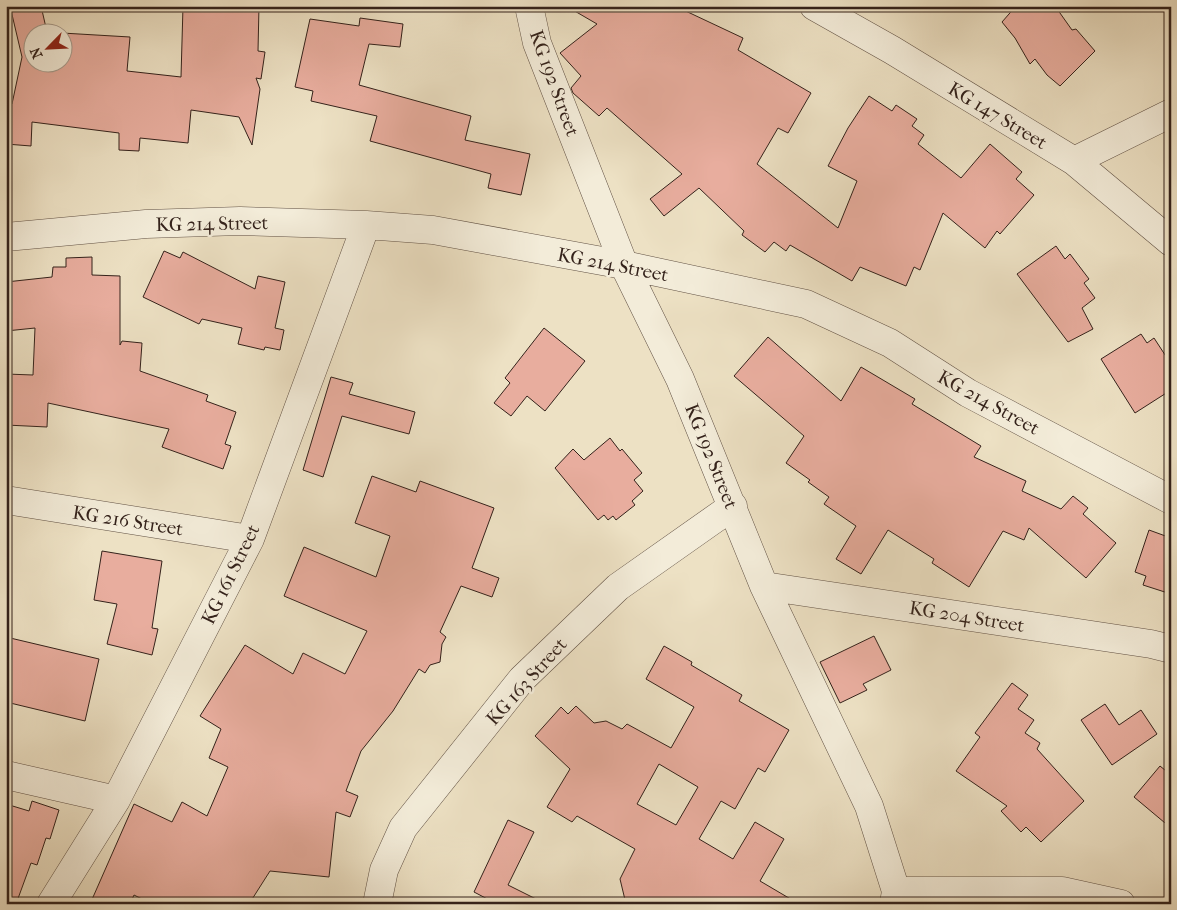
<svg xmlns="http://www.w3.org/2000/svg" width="1177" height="910" font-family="'IM FELL French Canon',serif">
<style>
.building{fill:#e8ad9e;stroke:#34221b;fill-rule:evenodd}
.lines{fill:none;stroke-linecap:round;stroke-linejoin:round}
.minor-casing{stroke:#625245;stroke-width:29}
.minor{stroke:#f3ecd9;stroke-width:28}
.labels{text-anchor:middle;stroke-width:5;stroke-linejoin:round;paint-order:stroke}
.street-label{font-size:19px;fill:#34221b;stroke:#f3ecd9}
</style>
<rect width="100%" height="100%" fill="#ede1c4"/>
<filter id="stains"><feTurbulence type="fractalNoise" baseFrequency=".004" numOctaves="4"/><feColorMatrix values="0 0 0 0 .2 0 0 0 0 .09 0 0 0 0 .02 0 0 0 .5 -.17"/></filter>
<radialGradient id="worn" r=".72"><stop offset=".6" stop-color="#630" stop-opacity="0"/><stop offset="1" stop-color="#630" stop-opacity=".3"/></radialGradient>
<!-- building -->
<path class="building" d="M 10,6 L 41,6 L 47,32 L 57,32 L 32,32 L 32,62 L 62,62 L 62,33 L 130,37 L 127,71 L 181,77 L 183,6 L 259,6 L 258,51 L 265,52 L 261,79 L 256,78 L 260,89 L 252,145 L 239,117 L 191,110 L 188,143 L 140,138 L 139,151 L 119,150 L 119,133 L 32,122 L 31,146 L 6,144 L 6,103 L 12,104 L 22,57 Z
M 566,6 L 675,6 L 743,38 L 738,50 L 811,93 L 788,133 L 778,128 L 757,164 L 838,228 L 857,181 L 828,166 L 848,128 L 869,96 L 892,111 L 896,105 L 917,119 L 912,126 L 924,135 L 918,144 L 961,178 L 990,144 L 1022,172 L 1016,179 L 1034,195 L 1000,234 L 997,231 L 985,248 L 943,213 L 920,270 L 914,267 L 906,286 L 860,267 L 852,281 L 790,245 L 786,251 L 774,242 L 765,252 L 742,235 L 744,231 L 699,188 L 664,216 L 650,199 L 682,174 L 607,108 L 599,116 L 573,93 L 571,88 L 581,76 L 560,53 L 597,24 Z
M 1016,6 L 1055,6 L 1072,30 L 1076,29 L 1095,51 L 1060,86 L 1047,75 L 1035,59 L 1030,64 L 1015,38 L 1002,22 Z
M 360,18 L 403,24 L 400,47 L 369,44 L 359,85 L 471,116 L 465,140 L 530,154 L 521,195 L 488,188 L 491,174 L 370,141 L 377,116 L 311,101 L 313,91 L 295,87 L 310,19 L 359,26 Z
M 1056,246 L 1065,259 L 1070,254 L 1089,279 L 1084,283 L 1095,298 L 1082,308 L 1093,329 L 1068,342 L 1017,274 Z
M 164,251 L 180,258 L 183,252 L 255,289 L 258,276 L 285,282 L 275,328 L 284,330 L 280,350 L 265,347 L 264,350 L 238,344 L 242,328 L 202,319 L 199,324 L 143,297 Z
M 92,257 L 92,275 L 120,276 L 120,345 L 122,341 L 142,343 L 140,371 L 208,395 L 206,401 L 236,412 L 225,444 L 231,446 L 223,469 L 162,447 L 169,429 L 48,403 L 47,427 L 6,425 L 6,374 L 33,375 L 35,328 L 6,331 L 6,282 L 52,277 L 53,267 L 66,267 L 66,258 Z
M 544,328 L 585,361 L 545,411 L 527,396 L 511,416 L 494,403 L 510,383 L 505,378 Z
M 1141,334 L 1147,343 L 1154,338 L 1171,364 L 1171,390 L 1135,413 L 1101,359 Z
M 768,337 L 841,401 L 861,367 L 915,399 L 912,404 L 981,446 L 974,457 L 1026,481 L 1022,491 L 1061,509 L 1073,496 L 1088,508 L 1083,514 L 1116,543 L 1086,578 L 1029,528 L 1024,540 L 1003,531 L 969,587 L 932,563 L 934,559 L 888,530 L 861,574 L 836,559 L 856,526 L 824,504 L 829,497 L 808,482 L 810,480 L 786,463 L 804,436 L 734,376 Z
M 331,377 L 353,383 L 349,394 L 415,412 L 409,434 L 342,416 L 323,477 L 303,470 Z
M 610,438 L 620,451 L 622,449 L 642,473 L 634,480 L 643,491 L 632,501 L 635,505 L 616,520 L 613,516 L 608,520 L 604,515 L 598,520 L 555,468 L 573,449 L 584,460 Z
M 372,476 L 416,492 L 420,481 L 494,508 L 472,568 L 499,578 L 492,597 L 461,586 L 440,632 L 446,637 L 442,644 L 440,662 L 430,665 L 425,673 L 419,669 L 393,711 L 361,751 L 346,791 L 358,796 L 350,817 L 336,812 L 329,877 L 270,871 L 249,904 L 152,904 L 134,895 L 130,904 L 90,904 L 134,804 L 172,822 L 182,802 L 207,816 L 228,767 L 209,758 L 221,729 L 200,716 L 245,645 L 293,674 L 303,653 L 345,674 L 367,631 L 284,596 L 304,547 L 376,577 L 390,536 L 355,523 Z
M 1149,530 L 1171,538 L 1171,594 L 1143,585 L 1146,576 L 1135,572 Z
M 102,551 L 162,561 L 152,628 L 158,629 L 152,655 L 107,644 L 117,604 L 94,600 Z
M 874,636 L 891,670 L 863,684 L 867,690 L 840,703 L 820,662 Z
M 6,637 L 99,659 L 85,721 L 6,702 Z
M 664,646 L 692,662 L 691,665 L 742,695 L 739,701 L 789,730 L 765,772 L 758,768 L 735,809 L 721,801 L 699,839 L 733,859 L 755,822 L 784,839 L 760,881 L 799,904 L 626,904 L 620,879 L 635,849 L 577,816 L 572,822 L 547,807 L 570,769 L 535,736 L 561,707 L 568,714 L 576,706 L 594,723 L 606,721 L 622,729 L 627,724 L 671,748 L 694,707 L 646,679 ZM 659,764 L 698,787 L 676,825 L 637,804 Z
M 1012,683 L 1028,695 L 1018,709 L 1034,720 L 1025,733 L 1040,743 L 1037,749 L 1084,801 L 1041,842 L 1026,827 L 1021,832 L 1001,811 L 1007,806 L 956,771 L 980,737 L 975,733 Z
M 1105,704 L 1119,725 L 1141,710 L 1157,734 L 1112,765 L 1081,720 Z
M 1160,766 L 1171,775 L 1171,828 L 1134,797 Z
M 32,801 L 59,810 L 50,839 L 46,838 L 37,865 L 31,863 L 16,904 L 6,904 L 6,804 L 29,811 Z
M 508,820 L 534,832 L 508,885 L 546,904 L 497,904 L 474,892 Z"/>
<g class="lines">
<defs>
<path id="minor" d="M 529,6 L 537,43 L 624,265 L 680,379 L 764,586 L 869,806 L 896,891 L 894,904
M 814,6 L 892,50 L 1074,161 L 1171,242
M 1074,161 L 1171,113
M 6,237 L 146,224 L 240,221 L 366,225 L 433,230 L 624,265 L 806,304 L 890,343 L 968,393 L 1171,500
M 6,500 L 250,539
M 764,586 L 1151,644 L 1171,649
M 6,775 L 116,800
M 896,891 L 1062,891 L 1121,904
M 51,904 L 116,800 L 250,539 L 366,225
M 377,904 L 384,870 L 403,828 L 522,679 L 618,587 L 733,506"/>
</defs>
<!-- minor casing -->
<use href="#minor" class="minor-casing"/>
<!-- minor -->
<use href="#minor" class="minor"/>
</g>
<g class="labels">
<!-- street labels -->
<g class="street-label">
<text transform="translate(555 83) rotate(70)" y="7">KG 192 Street</text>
<text transform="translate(998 115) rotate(31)" y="7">KG 147 Street</text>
<text transform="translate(212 223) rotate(-1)" y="7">KG 214 Street</text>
<text transform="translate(613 264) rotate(11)" y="7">KG 214 Street</text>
<text transform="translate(989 402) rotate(29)" y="7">KG 214 Street</text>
<text transform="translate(712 456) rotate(68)" y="7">KG 192 Street</text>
<text transform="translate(128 520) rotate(9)" y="7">KG 216 Street</text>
<text transform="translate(230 574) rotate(-64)" y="7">KG 161 Street</text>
<text transform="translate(967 616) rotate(9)" y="7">KG 204 Street</text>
<text transform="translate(526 681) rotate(-48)" y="7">KG 163 Street</text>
</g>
</g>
<!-- margin -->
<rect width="1177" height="910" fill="none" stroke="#ede1c4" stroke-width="25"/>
<rect x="8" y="8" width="1162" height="895" fill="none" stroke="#34221b" stroke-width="2.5"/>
<rect x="12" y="12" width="1152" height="885" fill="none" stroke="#34221b"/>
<!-- north arrow -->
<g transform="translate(48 48) rotate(246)"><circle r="24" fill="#f3ecd9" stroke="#a79b8d"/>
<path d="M0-4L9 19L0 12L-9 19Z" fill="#8f2418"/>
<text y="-8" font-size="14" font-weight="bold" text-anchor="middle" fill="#34221b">N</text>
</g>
<rect width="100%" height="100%" filter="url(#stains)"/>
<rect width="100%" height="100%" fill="url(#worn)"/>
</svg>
